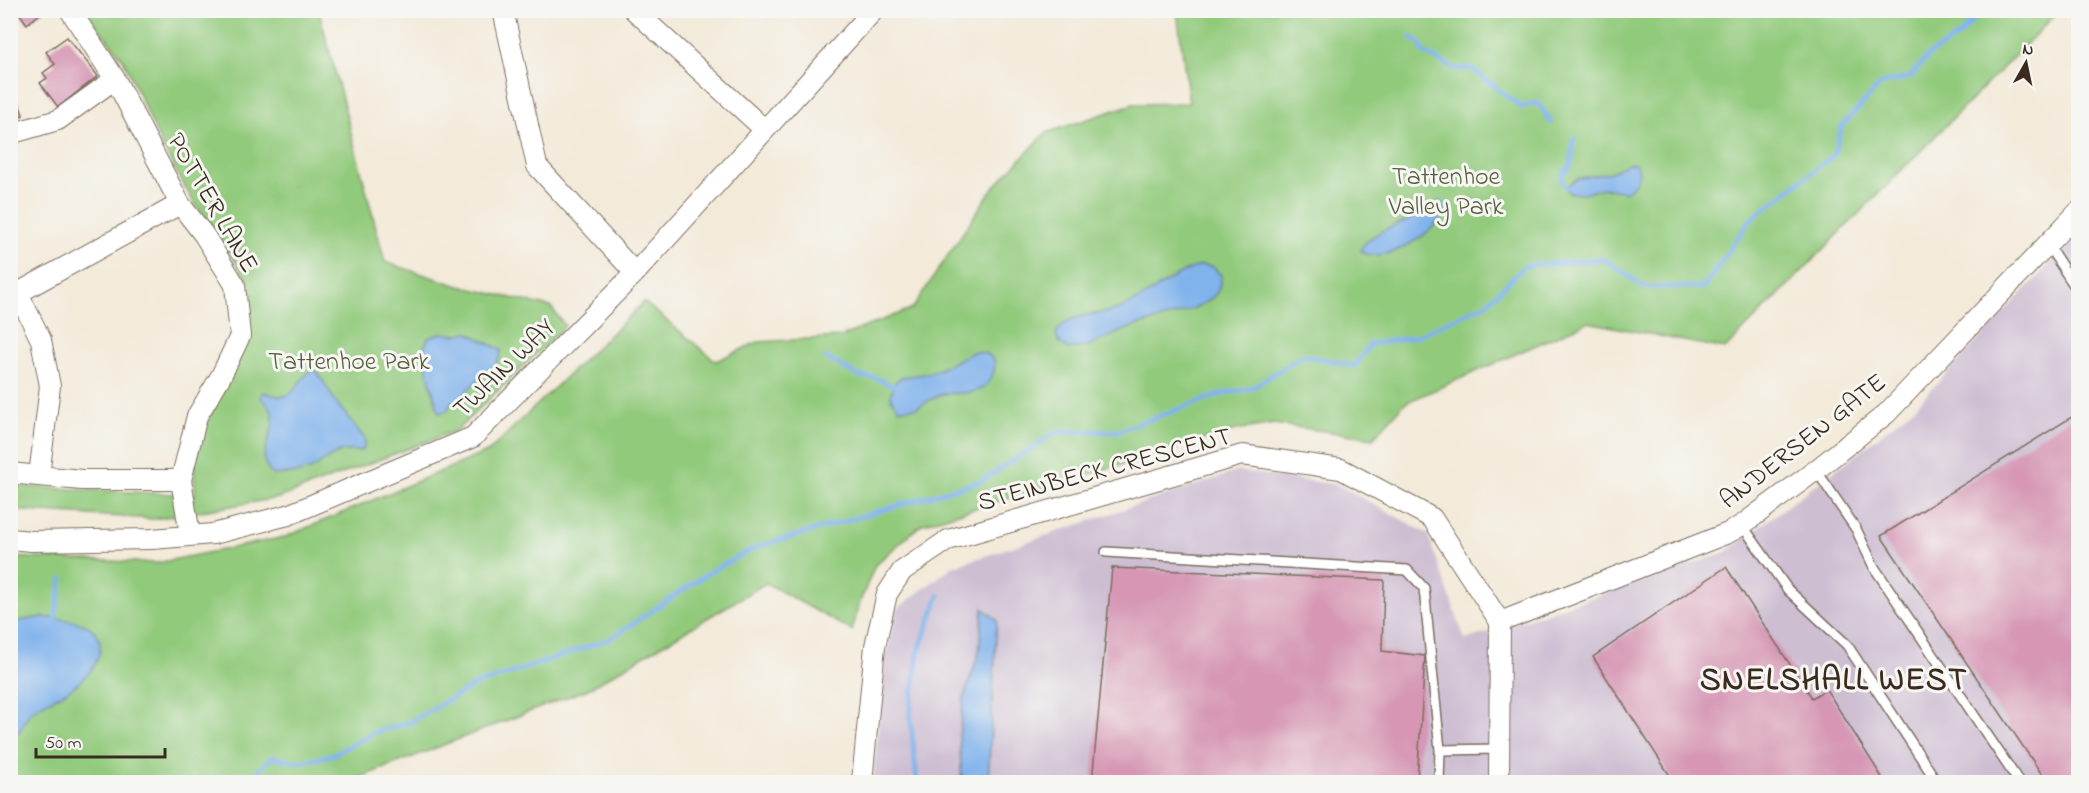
<svg xmlns="http://www.w3.org/2000/svg" width="2089" height="793" font-family="'Indie Flower',sans-serif">
<style>
.industrial{fill:#cdbed2}
.green{fill:#92ca7c;stroke:#667a4d;stroke-width:1.5}
.water{fill:#80b2ec;stroke:#5e6e85;stroke-width:1.5}
.lines{fill:none;stroke-linecap:round;stroke-linejoin:round}
.stream{stroke:#80b2ec;stroke-width:5}
.building{fill:#d696b4}
.service-casing{stroke:#7b6d5f;stroke-width:12}
.minor-casing{stroke:#7b6d5f;stroke-width:22}
.service{stroke:#fff;stroke-width:9}
.minor{stroke:#fff;stroke-width:20}
.labels{text-anchor:middle;stroke-width:6;stroke-linejoin:round;paint-order:stroke}
.park-label{font-size:26px;fill:#555a3a;stroke:#f6f6f2}
.street-label{font-size:26px;fill:#3b2a1e;stroke:#f6f6f2}
.district-label{font-size:32px;font-weight:bold;letter-spacing:1.5px;fill:#3b2a1e;stroke:#f6f6f2}
</style>
<rect width="100%" height="100%" fill="#f6f6f2"/>
<filter id="ink" filterUnits="userSpaceOnUse"><feTurbulence type="fractalNoise" baseFrequency=".0167" numOctaves="2"/><feDisplacementMap in="SourceGraphic" scale="12" xChannelSelector="R" yChannelSelector="G"/><feConvolveMatrix kernelMatrix="1 2 1 2 8 2 1 2 1" color-interpolation-filters="sRGB"/></filter>
<filter id="wash" filterUnits="userSpaceOnUse"><feTurbulence type="fractalNoise" baseFrequency=".008" numOctaves="4" result="noise"/><feDisplacementMap in="SourceGraphic" scale="24" xChannelSelector="R" yChannelSelector="G"/><feGaussianBlur stdDeviation="1.35" result="paint"/><feColorMatrix in="noise" values="0 0 0 0 0 0 0 0 0 0 0 0 0 0 0 0 0 1.4 0 .05"/><feComposite in="paint" operator="in"/></filter>
<g filter="url(#wash)">
<rect width="100%" height="100%" fill="#f3ead9"/>
<!-- industrial -->
<path class="industrial" d="M 2078,238 L 2078,782 L 873,782 L 885,660 L 897,609 L 952,567 L 1238,471 L 1338,485 L 1428,534 L 1465,640 L 1724,553 L 1845,463 L 1915,407 L 2059,254 Z"/>
<!-- green -->
<path class="green" d="M 85,11 L 319,11 L 385,262 L 459,286 L 551,307 L 565,326 L 457,430 L 279,498 L 154,519 L 11,510 L 10,486 L 195,495 L 194,463 L 208,419 L 229,379 L 248,336 L 248,282 L 216,231 L 193,201 L 161,144 L 123,59 Z
M 1177,11 L 2059,11 L 1725,349 L 1588,322 L 1405,403 L 1373,438 L 1274,424 L 1236,430 L 922,524 L 875,565 L 860,602 L 852,631 L 766,583 L 588,689 L 348,782 L 11,782 L 11,557 L 157,563 L 285,537 L 489,451 L 644,302 L 716,361 L 758,342 L 840,337 L 913,308 L 992,189 L 1046,133 L 1133,104 L 1189,103 Z"/>
<!-- water -->
<path class="water" d="M 1629,163 L 1636,164 C 1643,176 1635,185 1626,192 L 1604,188 L 1579,194 L 1569,192 L 1566,187 L 1577,179 L 1611,172 Z
M 1441,201 L 1446,205 C 1445,229 1379,270 1360,250 C 1371,233 1390,228 1408,220 C 1420,214 1428,205 1441,201 Z
M 1202,265 L 1213,267 L 1221,275 C 1221,282 1220,290 1214,296 C 1196,313 1157,319 1133,327 C 1118,332 1105,339 1090,345 C 1084,348 1075,348 1068,349 L 1058,341 L 1056,333 C 1071,311 1093,317 1115,310 C 1147,300 1170,274 1202,265 Z
M 467,332 L 501,350 L 500,357 L 494,367 L 479,378 L 459,400 L 451,402 L 447,411 L 439,413 L 428,374 L 423,350 L 428,338 L 441,333 L 456,335 Z
M 973,352 C 979,352 987,352 991,357 C 1000,365 990,385 981,389 C 970,395 955,392 943,394 C 933,397 927,402 918,407 C 913,409 905,408 899,409 L 891,399 C 891,369 914,379 933,372 C 947,366 960,359 973,352 Z
M 310,371 L 317,371 L 335,401 L 365,439 L 364,449 C 357,453 353,450 345,451 C 335,452 327,459 320,464 C 307,474 289,474 273,475 C 251,457 279,432 272,412 C 270,406 264,401 260,397 L 263,392 C 298,404 289,389 310,371 Z
M 983,608 L 997,620 L 988,782 L 962,782 L 959,736 L 964,697 L 979,653 Z
M 43,617 C 62,620 99,619 100,645 C 101,666 80,684 62,694 C 52,700 38,704 30,713 C 25,719 22,727 18,733 L 11,730 L 11,629 L 19,621 Z"/>
<g class="lines">
<!-- stream -->
<path class="stream" d="M 1411,37 L 1419,43 L 1424,53 L 1456,69 L 1471,68 L 1521,107 L 1533,103 L 1539,104 L 1551,122
M 1566,187 L 1562,182 L 1562,175 L 1571,165 L 1574,138
M 826,358 L 859,376 L 876,378 L 893,386
M 55,619 L 62,579
M 246,782 L 272,757 L 300,762 L 332,755 L 375,732 L 408,723 L 473,686 L 610,639 L 713,570 L 757,547 L 981,481 L 1057,432 L 1118,431 L 1218,395 L 1252,388 L 1303,355 L 1355,366 L 1370,344 L 1415,337 L 1486,304 L 1525,266 L 1604,259 L 1644,287 L 1704,287 L 1750,220 L 1834,155 L 1842,126 L 1881,84 L 1910,77 L 1930,54 L 1959,36 L 1982,10
M 917,782 L 910,713 L 918,653 L 939,595"/>
</g>
<g id="blocks">
<!-- building -->
<path class="building" d="M 17,10 L 45,10 L 27,24 Z
M 67,37 L 98,76 L 58,107 L 40,83 L 47,78 L 43,73 L 55,64 L 46,52 Z
M 16,95 L 23,115 L 10,120 L 10,96 Z
M 2078,413 L 2078,782 L 2047,782 L 1881,536 Z
M 1726,567 L 1812,698 L 1826,689 L 1885,782 L 1674,782 L 1593,657 Z
M 1112,568 L 1384,580 L 1382,651 L 1425,656 L 1417,782 L 1092,782 Z"/>
</g>
</g>
<g filter="url(#ink)">
<use href="#blocks" fill-opacity="0" stroke="#7b6d5f" stroke-width="1.5"/>
<g class="lines">
<defs>
<path id="service" d="M 2048,245 L 2078,291
M 1816,470 L 1856,529 L 1874,567 L 2019,782
M 1742,525 L 1788,590 L 1847,645 L 1937,782
M 1106,552 L 1407,570 L 1424,588 L 1440,750 L 1439,782
M 1440,750 L 1499,749"/>
<path id="minor" d="M 70,10 L 115,79 L 180,204 L 204,235 L 235,285 L 240,336 L 221,376 L 197,416 L 181,480 L 190,535
M 503,10 L 537,166 L 635,273
M 634,10 L 765,130
M 10,134 L 58,120 L 115,79
M 10,290 L 18,293 L 41,340 L 50,386 L 39,476 L 82,480 L 181,480
M 18,293 L 180,204
M 10,473 L 39,476
M 10,539 L 31,541 L 152,539 L 213,534 L 288,515 L 473,437 L 635,273 L 874,10
M 1500,622 L 1728,533 L 1742,525 L 1816,470 L 1886,414 L 2078,212
M 862,782 L 875,646 L 887,594 L 902,571 L 948,540 L 1242,455 L 1341,469 L 1432,518 L 1500,622 L 1499,782"/>
</defs>
<!-- service casing -->
<use href="#service" class="service-casing"/>
<!-- minor casing -->
<use href="#minor" class="minor-casing"/>
<!-- service -->
<use href="#service" class="service"/>
<!-- minor -->
<use href="#minor" class="minor"/>
</g>
</g>
<g class="labels">
<!-- park labels -->
<g class="park-label">
<text x="1446" y="184">Tattenhoe<tspan x="1446" dy="30">Valley Park</tspan></text>
<text x="349" y="369">Tattenhoe Park</text>
</g>
<!-- street labels -->
<g class="street-label">
<text transform="translate(214 202) rotate(60)" y="9">POTTER LANE</text>
<text transform="translate(503 367) rotate(-44)" y="9">TWAIN WAY</text>
<text transform="translate(1802 440) rotate(-38)" y="9">ANDERSEN GATE</text>
<text transform="translate(1104 468) rotate(-15)" y="9">STEINBECK CRESCENT</text>
</g>
<!-- district labels -->
<g class="district-label">
<text x="1834" y="689">SNELSHALL WEST</text>
</g>
</g>
<!-- margin -->
<rect width="2089" height="793" fill="none" stroke="#f6f6f2" stroke-width="36"/>
<!-- north arrow -->
<g transform="translate(2026 63) rotate(9)" stroke="#f6f6f2" stroke-width="4.5" paint-order="stroke">
<path d="M0-4.5L10 22L0 15L-10 22Z" fill="#3b2a1e"/>
<text y="-9" font-size="16" font-weight="bold" text-anchor="middle" fill="#3b2a1e">N</text>
</g>
<!-- scale -->
<path d="M36 748v9h129v-9" fill="none" stroke="#3b2a1e" stroke-width="3"/>
<text x="45" y="748" font-size="18" fill="#3b2a1e" stroke="#f6f6f2" stroke-width="4.5" paint-order="stroke">50 m</text>
</svg>
